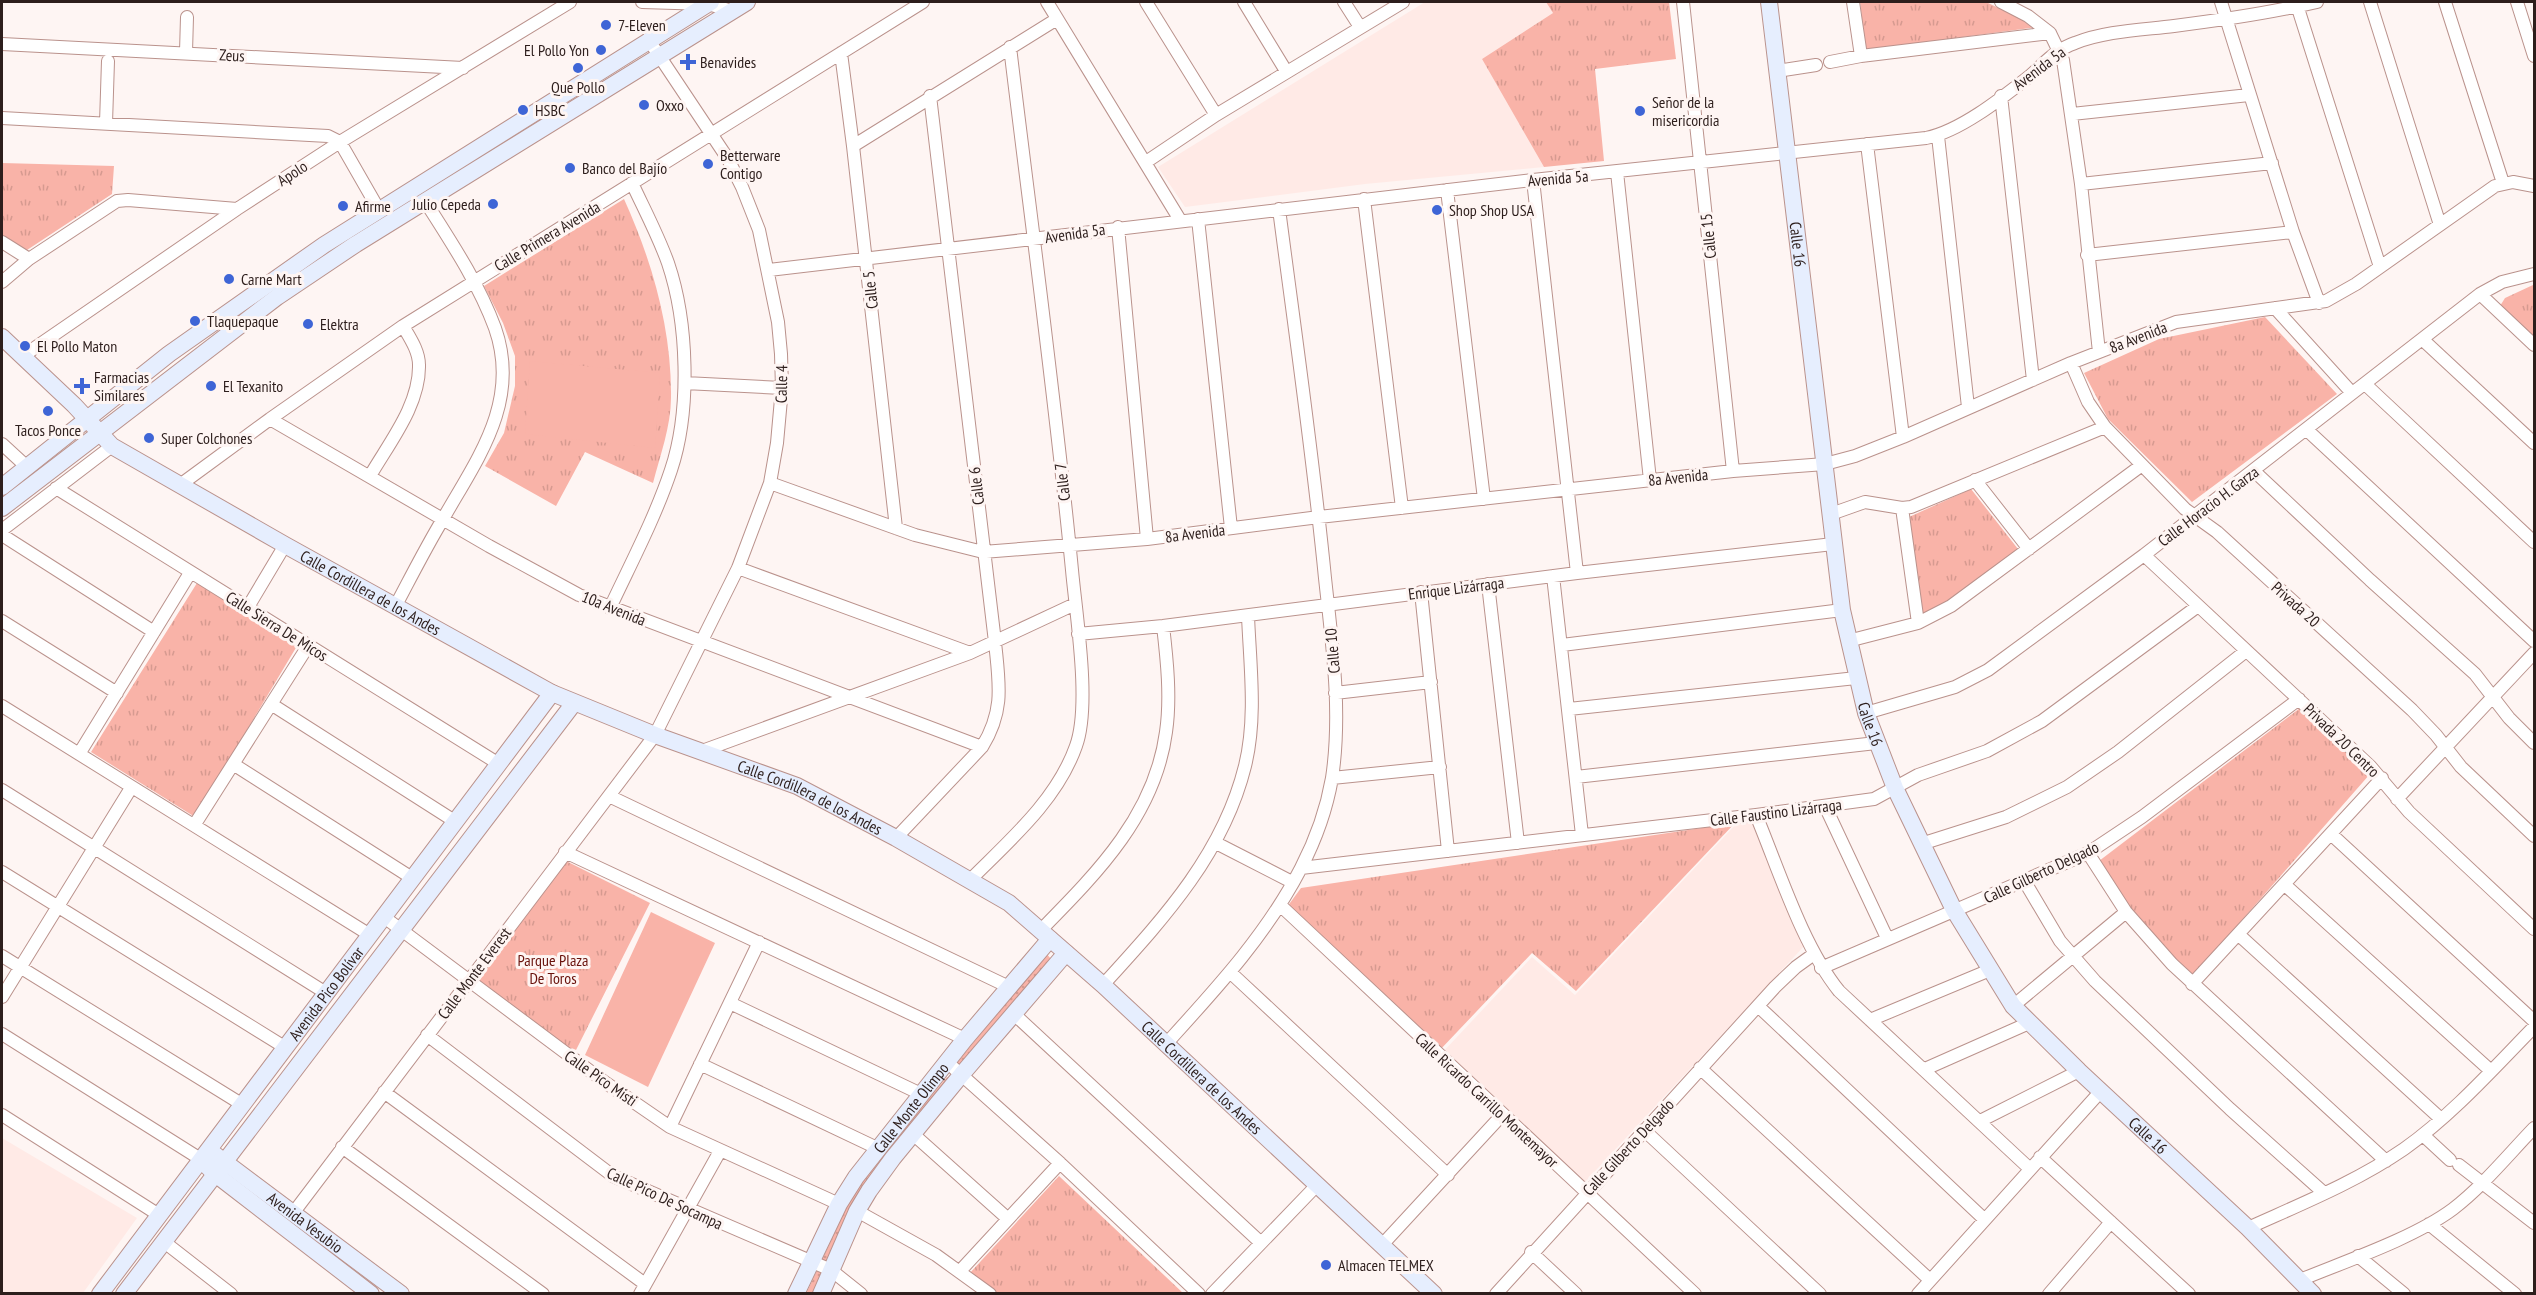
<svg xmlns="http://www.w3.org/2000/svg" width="2536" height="1295" font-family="'PT Sans Narrow',sans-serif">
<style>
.built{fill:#ffeae6}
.grass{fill:url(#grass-dots)}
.park{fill:url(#park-tufts)}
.pitch{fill:#f9b3a8}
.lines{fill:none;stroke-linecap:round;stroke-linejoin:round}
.street-casing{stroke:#ba928c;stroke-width:14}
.secondary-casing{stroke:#ba928c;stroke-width:18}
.street{stroke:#fff;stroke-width:12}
.secondary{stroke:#e6eefe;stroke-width:16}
.poi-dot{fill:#3e65d6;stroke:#fef5f3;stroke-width:2}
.labels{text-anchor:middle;stroke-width:6;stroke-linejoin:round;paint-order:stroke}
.poi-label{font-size:16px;fill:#2d1e1c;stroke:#fef5f3;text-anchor:start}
.street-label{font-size:16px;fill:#2d1e1c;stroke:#fef5f3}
.park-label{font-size:16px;fill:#69120c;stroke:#fef5f3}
</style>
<defs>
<pattern id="grass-dots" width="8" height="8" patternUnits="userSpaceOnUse" patternTransform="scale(1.5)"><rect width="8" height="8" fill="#f9b3a8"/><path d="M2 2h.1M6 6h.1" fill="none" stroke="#d69a90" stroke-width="1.8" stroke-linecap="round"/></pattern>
<pattern id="park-tufts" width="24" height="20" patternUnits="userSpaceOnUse" patternTransform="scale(1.5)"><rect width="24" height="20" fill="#f9b3a8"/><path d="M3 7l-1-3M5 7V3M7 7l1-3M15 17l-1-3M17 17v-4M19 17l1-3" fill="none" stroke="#d69a90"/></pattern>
</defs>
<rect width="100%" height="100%" fill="#fef5f3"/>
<!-- built -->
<path class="built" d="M 1425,2 L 1546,2 L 1553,13 L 1482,59 L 1544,167 L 1365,184 L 1185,207 L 1158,167 Z
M 1738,822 L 1752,824 L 1806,944 L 1585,1182 L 1441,1054 L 1532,957 L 1575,995 Z
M 2,1138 L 137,1218 L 83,1293 L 2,1293 Z"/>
<!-- grass -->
<path class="grass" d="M 1046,953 L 1051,959 L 963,1069 L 956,1064 Z
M 947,1077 L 953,1080 L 866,1187 L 817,1293 L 806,1294 L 858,1183 Z"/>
<!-- park -->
<path class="park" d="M 1546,2 L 1669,2 L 1676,59 L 1595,69 L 1604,161 L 1544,167 L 1482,59 L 1553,13 Z
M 1860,2 L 1986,2 L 2038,27 L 1866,50 Z
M 2,163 L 114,166 L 112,194 L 24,252 L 2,238 Z
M 624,199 C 652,261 672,329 671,398 C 671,426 660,456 653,483 L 585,452 L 556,506 L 485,466 L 504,433 L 515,386 L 515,356 L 503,323 L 484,286 Z
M 2533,285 L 2534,286 L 2534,336 L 2500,306 L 2505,298 Z
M 2265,317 L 2337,394 L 2192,502 L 2108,419 L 2084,373 L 2159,339 Z
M 1971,489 L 2018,549 C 2000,563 1942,613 1922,614 L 1909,517 Z
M 197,583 L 297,646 L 195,817 L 91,752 Z
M 2300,708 L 2370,774 L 2192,977 L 2130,910 L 2099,861 Z
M 1735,823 L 1576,991 L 1532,953 L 1439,1051 L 1287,907 L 1301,888 Z
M 566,861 L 650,903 L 572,1058 L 473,982 Z
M 1059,1176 L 1183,1293 L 994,1293 L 969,1274 Z"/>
<!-- pitch -->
<path class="pitch" d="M 530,361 L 660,373 L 655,448 L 525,434 Z
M 651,912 L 715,943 L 648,1087 L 585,1055 Z"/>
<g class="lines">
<defs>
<path id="street" d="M 642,2 L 708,4 L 732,11
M 1047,2 L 1180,220
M 1146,2 L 1216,115
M 1244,2 L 1286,71
M 1344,2 L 1360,27
M 1683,2 L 1733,471
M 1853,2 L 1861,56
M 2001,2 L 2028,16 L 2050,33 L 2063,60 L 2081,184 L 2099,352
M 2221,2 L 2293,232 L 2319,303
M 2296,2 L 2380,267
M 2370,2 L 2440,225
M 2445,2 L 2503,183
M 2517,2 L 2534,56
M 2,44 L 463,68
M 186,52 L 187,17
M 841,53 L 853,146 L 896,528
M 1830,62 L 1861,56 L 2050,33
M 1777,71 L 1816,65
M 2001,96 L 2033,380
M 2072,114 L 2249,95
M 2,118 L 328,136 L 340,142 L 379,210
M 106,123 L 108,61
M 1938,136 L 1968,407
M 1867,144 L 1903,437
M 853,146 L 1057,19
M 1146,162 L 1216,115 L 1403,2
M 1617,172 L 1650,480
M 1533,180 L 1577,573
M 2081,184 L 2272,163
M 1447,190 L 1484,499
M 1364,199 L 1402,508
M 1198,219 L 1231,528
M 1118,227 L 1147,539
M 2,242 L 29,259
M 2087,255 L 2293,232
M 769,270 L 1533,180 L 1926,138 C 1961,131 2003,97 2031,75 C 2044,63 2057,49 2075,43 C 2105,31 2141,30 2174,26 C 2222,20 2270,13 2317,2
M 2,282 L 29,259 L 117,201 L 128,200 L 237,209
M 2480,294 L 2534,345
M 2275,308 L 2352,393
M 2422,339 L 2534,443
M 23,356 L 237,209 L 340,142 L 570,2
M 2071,363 L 2088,402 L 2105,427 L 2185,509 L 2217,532 L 2412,710 L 2436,735 L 2461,767 L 2534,836
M 685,383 L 782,388
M 2365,384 L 2534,542
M 270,419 L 489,546 L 579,595 L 982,747
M 2307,430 L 2534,641
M 2,444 L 27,467
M 2254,471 L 2370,580 L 2475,674 L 2509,718 L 2534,743
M 370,476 C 389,443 420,405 419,365 C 419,351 410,338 403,326
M 1975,480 L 2029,549
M 770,483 L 915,535 L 983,552 L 1147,539 L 1319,517 L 1733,471 L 1825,464 L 1855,456 L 1903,437 L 2071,363 L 2176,322 L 2326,301 L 2356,284 L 2495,186 L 2513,182 L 2534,186
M 180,485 L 270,419 L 403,326 L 923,2
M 56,488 L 499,764
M 1902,508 L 1918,623
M 1831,514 L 1865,502 L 1902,508 L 1911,507 L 2105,427
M 2,530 L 112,446
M 2,535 L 154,632
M 2144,555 L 2370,766 L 2409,812 L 2534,929
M 738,568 L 970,653
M 1553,576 L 1582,835
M 1488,584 L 1518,843
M 1421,592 L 1448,851
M 248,607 L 285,545
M 395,607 C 411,577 426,547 443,519 C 477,459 521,402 495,328 C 478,282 451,242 425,201
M 610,608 C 631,563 655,518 671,470 C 691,410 688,322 668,263 C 658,235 644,209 632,183
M 2,621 L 117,693
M 1078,634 L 1163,626 L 1577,573 L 1833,544
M 1848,641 L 1918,623 L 1951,606 L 2142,465
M 1562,645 L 1842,610
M 1335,693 L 1431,682
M 271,704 L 456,822
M 2,706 L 370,935
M 1569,709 L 1856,678
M 1866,713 L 1955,687 L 1988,670 L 2144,555 L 2480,294 L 2502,282 L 2534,274
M 702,751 L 970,653 L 1075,604
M 79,754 L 190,573
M 233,764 L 412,878
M 1576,777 L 1876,743
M 1332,778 L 1440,767
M 2,790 L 326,993
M 609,796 L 1009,987
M 2397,799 L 2534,653
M 1825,806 L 1887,938
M 1756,815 C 1779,870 1802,945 1839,991 L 2029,1168
M 195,824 L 308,646
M 2331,834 L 2534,1021
M 896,838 L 982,747 C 1005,710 999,683 995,642 L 930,96
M 1216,843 L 1292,882
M 1921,844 L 2006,817 L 2067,787 L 2118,752 L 2246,651
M 565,852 L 965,1039
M 2088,853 L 2126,912 L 2172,964 L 2386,1161
M 1301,868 L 1756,815 L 1874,799 L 1918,775 L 1987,751 L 2042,721 L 2198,606
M 2,872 L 286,1048
M 970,880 C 1010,840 1057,800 1076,746 C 1091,705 1076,615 1072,570 C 1055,396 1031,221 1010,47
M 2025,882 L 2060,941 L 2095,981 L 2230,1109 L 2324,1193
M 2285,885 L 2491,1071
M 1280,905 L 1695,1294
M 384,917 L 606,1083 L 670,1127 L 839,1204
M 1041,930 C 1097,873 1155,815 1166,732 C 1171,698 1167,660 1163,626
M 2239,935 L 2441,1119
M 2,956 L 243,1105
M 1821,968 L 2088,853 L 2142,817 L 2299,699
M 1231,973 L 1448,1175
M 2192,984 L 2382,778
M 1103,985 C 1162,920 1223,855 1245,766 C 1257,718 1250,665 1248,616
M 2,997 L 131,788
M 730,1003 L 921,1094
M 1758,1006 L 1984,1219
M 2013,1006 L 2126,912
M 1014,1014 L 1260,1242
M 1870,1020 L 1990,970
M 2,1034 L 202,1160
M 427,1035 L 613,1176 L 831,1270 L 861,1294
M 1166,1044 C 1216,989 1267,934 1301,868 C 1315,841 1327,807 1332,778 C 1342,712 1332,643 1325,578 C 1313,455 1295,332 1279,209
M 947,1062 L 1060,1163 L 1199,1294
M 700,1064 L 877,1148
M 1700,1068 L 1930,1280
M 1925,1069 L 2029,1023
M 384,1092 L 645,1284
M 2,1115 L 159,1215
M 1980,1121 L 2079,1071
M 670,1127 L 759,942
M 1644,1130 L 1820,1294
M 913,1134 L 1007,1218
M 2423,1135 L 2450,1160
M 342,1147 L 543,1294
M 2040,1157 L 2189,1294
M 2459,1165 L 2534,1223
M 857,1211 L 936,1255 L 990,1294
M 294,1212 L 655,735 L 738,568 L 770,483 L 777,443 L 782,388 L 781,354 L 778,322 L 759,230 L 742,187 L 728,159 L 648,39
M 2429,1224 L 2515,1294
M 2248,1228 C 2301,1204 2356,1182 2404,1149 C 2452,1115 2493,1069 2534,1027
M 163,1241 L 231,1294
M 1382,1245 L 1502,1115
M 1531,1252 L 1576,1294
M 2358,1256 L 2404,1294
M 960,1271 L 1060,1163
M 2300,1280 C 2346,1261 2414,1238 2453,1209 C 2483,1186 2508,1155 2534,1128
M 640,1294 L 720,1151
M 1212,1294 L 1318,1184
M 1496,1294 L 1775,987 L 1796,967 L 1814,954
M 1918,1294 L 2101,1091
M 2049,1294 L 2111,1222"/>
<g id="secondary">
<path id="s1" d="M 1769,2 L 1842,610 L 1866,713 L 1895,788 L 1954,910 L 2013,1006 L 2079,1071 L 2248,1228 L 2313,1294"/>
<path id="s2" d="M 2,337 L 74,405 L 112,446 L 285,545 L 552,693 L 655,735 L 797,786 L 896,838 L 1009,903 L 1103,985 L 1434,1294"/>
<path d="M 2,487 L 169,354 L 324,245 L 711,2"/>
<path d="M 2,508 L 277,297 L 356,244 L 747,2"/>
<path id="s3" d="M 214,1154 L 401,1294"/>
<path d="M 206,1165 L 214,1173 L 371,1294"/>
<path id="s4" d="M 100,1294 L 552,693"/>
<path d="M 124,1294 L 574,703"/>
<path id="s5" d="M 796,1294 L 839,1204 L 856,1177 L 965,1039 L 1050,939"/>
<path d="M 821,1294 L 857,1211 L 869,1191 L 893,1158 L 962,1074 L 1066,953"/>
</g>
</defs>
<!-- street casing -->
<use href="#street" class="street-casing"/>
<!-- secondary casing -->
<use href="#secondary" class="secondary-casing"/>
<!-- street -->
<use href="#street" class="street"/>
<!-- secondary -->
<use href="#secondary" class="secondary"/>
</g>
<!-- markers -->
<g class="poi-dot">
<circle cx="606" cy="25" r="6"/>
<circle cx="601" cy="50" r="6"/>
<path d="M685 53h6v6h6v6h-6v6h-6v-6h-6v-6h6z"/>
<circle cx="578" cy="68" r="6"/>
<circle cx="644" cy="105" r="6"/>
<circle cx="523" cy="110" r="6"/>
<circle cx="1640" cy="111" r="6"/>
<circle cx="708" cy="164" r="6"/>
<circle cx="570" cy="168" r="6"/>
<circle cx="493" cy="204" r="6"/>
<circle cx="343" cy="206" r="6"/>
<circle cx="1437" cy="210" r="6"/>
<circle cx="229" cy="279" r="6"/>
<circle cx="195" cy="321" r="6"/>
<circle cx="308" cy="324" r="6"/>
<circle cx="25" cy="346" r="6"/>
<path d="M79 377h6v6h6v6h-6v6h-6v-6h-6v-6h6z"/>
<circle cx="211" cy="386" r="6"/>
<circle cx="48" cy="411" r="6"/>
<circle cx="149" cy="438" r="6"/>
<circle cx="1326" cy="1265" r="6"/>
</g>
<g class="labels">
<!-- poi labels -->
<g class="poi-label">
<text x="618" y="31">7-Eleven</text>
<text x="589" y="56" text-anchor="end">El Pollo Yon</text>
<text x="700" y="68">Benavides</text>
<text x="578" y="93" text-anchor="middle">Que Pollo</text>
<text x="1652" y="108">Señor de la<tspan x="1652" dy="18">misericordia</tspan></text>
<text x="656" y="111">Oxxo</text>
<text x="535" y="116">HSBC</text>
<text x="720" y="161">Betterware<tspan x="720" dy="18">Contigo</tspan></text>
<text x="582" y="174">Banco del Bajío</text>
<text x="481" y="210" text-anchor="end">Julio Cepeda</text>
<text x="355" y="212">Afirme</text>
<text x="1449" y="216">Shop Shop USA</text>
<text x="241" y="285">Carne Mart</text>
<text x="207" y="327">Tlaquepaque</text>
<text x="320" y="330">Elektra</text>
<text x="37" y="352">El Pollo Maton</text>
<text x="94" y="383">Farmacias<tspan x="94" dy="18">Similares</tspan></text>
<text x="223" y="392">El Texanito</text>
<text x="48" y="436" text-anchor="middle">Tacos Ponce</text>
<text x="161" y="444">Super Colchones</text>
<text x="1338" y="1271">Almacen TELMEX</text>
</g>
<!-- street labels -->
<g class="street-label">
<text transform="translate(232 55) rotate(3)" y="6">Zeus</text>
<text transform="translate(2039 68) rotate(-37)" y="6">Avenida 5a</text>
<text transform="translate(292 173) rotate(-33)" y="6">Apolo</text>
<text transform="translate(1558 178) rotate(-5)" y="6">Avenida 5a</text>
<text transform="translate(1075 233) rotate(-8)" y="6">Avenida 5a</text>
<text transform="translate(547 236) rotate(-31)" y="6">Calle Primera Avenida</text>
<text transform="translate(1708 236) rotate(-96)" y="6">Calle 15</text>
<text dy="6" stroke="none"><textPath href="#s1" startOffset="244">Calle 16</textPath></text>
<text transform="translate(870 290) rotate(-96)" y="6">Calle 5</text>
<text transform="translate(2138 337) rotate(-21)" y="6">8a Avenida</text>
<text transform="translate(781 384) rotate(-89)" y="6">Calle 4</text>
<text transform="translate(1678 477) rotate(-6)" y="6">8a Avenida</text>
<text transform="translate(1062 482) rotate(-97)" y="6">Calle 7</text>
<text transform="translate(976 486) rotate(-97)" y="6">Calle 6</text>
<text transform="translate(2208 506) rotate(-37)" y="6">Calle Horacio H. Garza</text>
<text transform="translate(1195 533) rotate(-7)" y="6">8a Avenida</text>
<text transform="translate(1456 588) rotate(-7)" y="6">Enrique Lizárraga</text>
<text dy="6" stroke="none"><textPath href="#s2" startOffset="452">Calle Cordillera de los Andes</textPath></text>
<text transform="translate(2296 604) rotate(42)" y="6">Privada 20</text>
<text transform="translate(614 608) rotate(22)" y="6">10a Avenida</text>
<text transform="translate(277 626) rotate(32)" y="6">Calle Sierra De Micos</text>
<text transform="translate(1332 651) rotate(-95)" y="6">Calle 10</text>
<text dy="6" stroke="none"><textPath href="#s1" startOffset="730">Calle 16</textPath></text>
<text transform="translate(2342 740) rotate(44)" y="6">Privada 20 Centro</text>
<text dy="6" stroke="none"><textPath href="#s2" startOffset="938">Calle Cordillera de los Andes</textPath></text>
<text transform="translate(1776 812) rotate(-7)" y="6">Calle Faustino Lizárraga</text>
<text transform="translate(2041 872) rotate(-25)" y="6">Calle Gilberto Delgado</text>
<text transform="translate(474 973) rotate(-53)" y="6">Calle Monte Everest</text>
<text dy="6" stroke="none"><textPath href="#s4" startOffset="376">Avenida Pico Bolívar</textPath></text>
<text dy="6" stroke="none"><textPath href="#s2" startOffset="1424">Calle Cordillera de los Andes</textPath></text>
<text transform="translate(601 1078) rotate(35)" y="6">Calle Pico Misti</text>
<text transform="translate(1487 1100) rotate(43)" y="6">Calle Ricardo Carrillo Montemayor</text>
<text dy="6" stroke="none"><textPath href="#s5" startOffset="220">Calle Monte Olimpo</textPath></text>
<text dy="6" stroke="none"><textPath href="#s1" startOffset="1234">Calle 16</textPath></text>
<text transform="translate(1628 1147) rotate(-47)" y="6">Calle Gilberto Delgado</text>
<text transform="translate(665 1198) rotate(25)" y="6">Calle Pico De Socampa</text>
<text dy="6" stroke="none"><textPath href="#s3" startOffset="114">Avenida Vesubio</textPath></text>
</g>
<!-- park labels -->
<g class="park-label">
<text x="553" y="966">Parque Plaza<tspan x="553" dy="18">De Toros</tspan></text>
</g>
</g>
<!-- border -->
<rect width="2536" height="1295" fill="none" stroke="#2d1e1c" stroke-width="6"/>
</svg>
